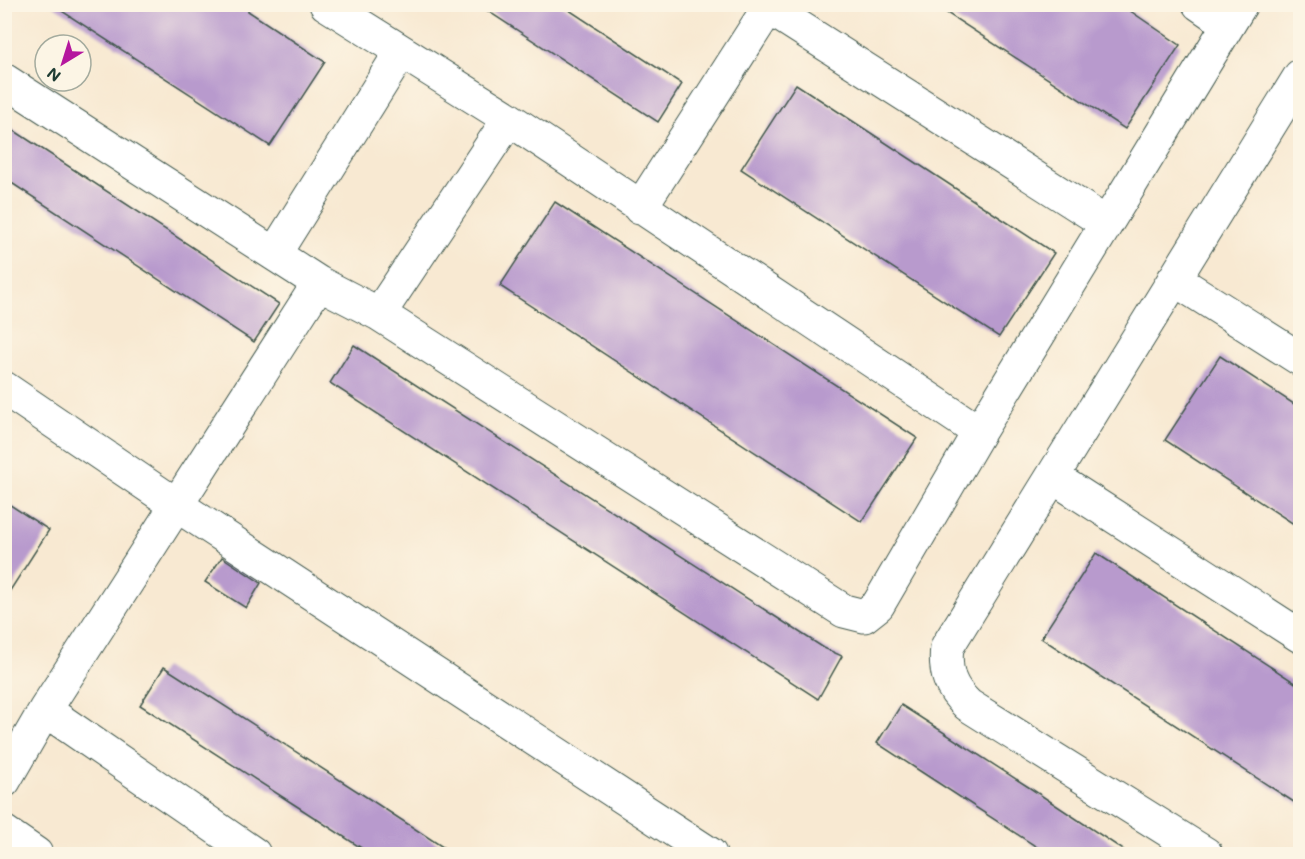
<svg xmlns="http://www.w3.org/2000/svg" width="1305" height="859" font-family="Mali,sans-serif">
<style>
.building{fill:#b89acd}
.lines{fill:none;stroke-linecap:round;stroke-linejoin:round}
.minor-casing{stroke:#40574c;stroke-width:35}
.minor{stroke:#fff;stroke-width:33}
</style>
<rect width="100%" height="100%" fill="#fcf5e5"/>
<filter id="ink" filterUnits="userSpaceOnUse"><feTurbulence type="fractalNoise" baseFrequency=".0167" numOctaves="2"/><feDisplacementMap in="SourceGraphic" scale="12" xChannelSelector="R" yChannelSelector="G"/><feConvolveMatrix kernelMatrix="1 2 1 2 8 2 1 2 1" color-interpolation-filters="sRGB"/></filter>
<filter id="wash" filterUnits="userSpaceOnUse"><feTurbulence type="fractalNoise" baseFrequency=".008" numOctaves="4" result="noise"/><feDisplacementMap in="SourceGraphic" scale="24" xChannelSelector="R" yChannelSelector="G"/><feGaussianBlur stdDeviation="1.35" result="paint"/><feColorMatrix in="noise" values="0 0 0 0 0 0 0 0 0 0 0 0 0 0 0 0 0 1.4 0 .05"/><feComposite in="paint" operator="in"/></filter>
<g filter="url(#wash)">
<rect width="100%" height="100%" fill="#f8e9d2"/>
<g id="blocks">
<!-- building -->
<path class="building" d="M 51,4 L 248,4 L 248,11 L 325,62 L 270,146 Z
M 477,4 L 560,4 L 682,84 L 658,122 Z
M 933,4 L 1120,4 L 1180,45 L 1125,129 Z
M 796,84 L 1054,253 L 999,337 L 741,169 Z
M 4,124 L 279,304 L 254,342 L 4,178 Z
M 555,202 L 917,438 L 862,522 L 500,286 Z
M 354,345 L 824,648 L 842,656 L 818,699 L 330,383 Z
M 1220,356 L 1300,408 L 1300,528 L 1165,440 Z
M 4,501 L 49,530 L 4,600 Z
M 1096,553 L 1300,686 L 1300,806 L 1041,638 Z
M 222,557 L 261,583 L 246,608 L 205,582 Z
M 164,667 L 371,800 L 455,855 L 372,855 L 295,805 L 140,705 Z
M 901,705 L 1030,788 L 1131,855 L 1049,855 L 923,773 L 877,743 Z"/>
</g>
</g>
<g filter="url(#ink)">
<use href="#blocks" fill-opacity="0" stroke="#40574c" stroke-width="1.5"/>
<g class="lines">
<defs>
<path id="minor" d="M 326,4 L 509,119 L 979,432
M 763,4 L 1106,223
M 1199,4 L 1228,24
M 4,80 L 319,283 L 379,314 L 844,611 L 864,616 L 878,605 L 979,432 L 1241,4
M 640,208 L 771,4
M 275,253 L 401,52
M 1174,279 L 1300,359
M 379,314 L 509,119
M 4,388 L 178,506 L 710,854
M 1053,477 L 1300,636
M 45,710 L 254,854
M 4,781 L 45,710 L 319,283
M 4,832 L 36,854
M 1206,854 L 968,705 C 950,688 944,672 947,647 L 1300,76"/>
</defs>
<!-- minor casing -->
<use href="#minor" class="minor-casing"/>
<!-- minor -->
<use href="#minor" class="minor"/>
</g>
</g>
<!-- margin -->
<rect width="1305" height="859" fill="none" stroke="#fcf5e5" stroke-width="24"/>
<!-- north arrow -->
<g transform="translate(63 63) rotate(218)"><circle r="28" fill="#fcf5e5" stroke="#a4ab9e" stroke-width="1.5"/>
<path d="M0-4.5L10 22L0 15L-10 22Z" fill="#b5179e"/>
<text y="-9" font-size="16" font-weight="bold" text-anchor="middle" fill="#1f3d34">N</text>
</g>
</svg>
